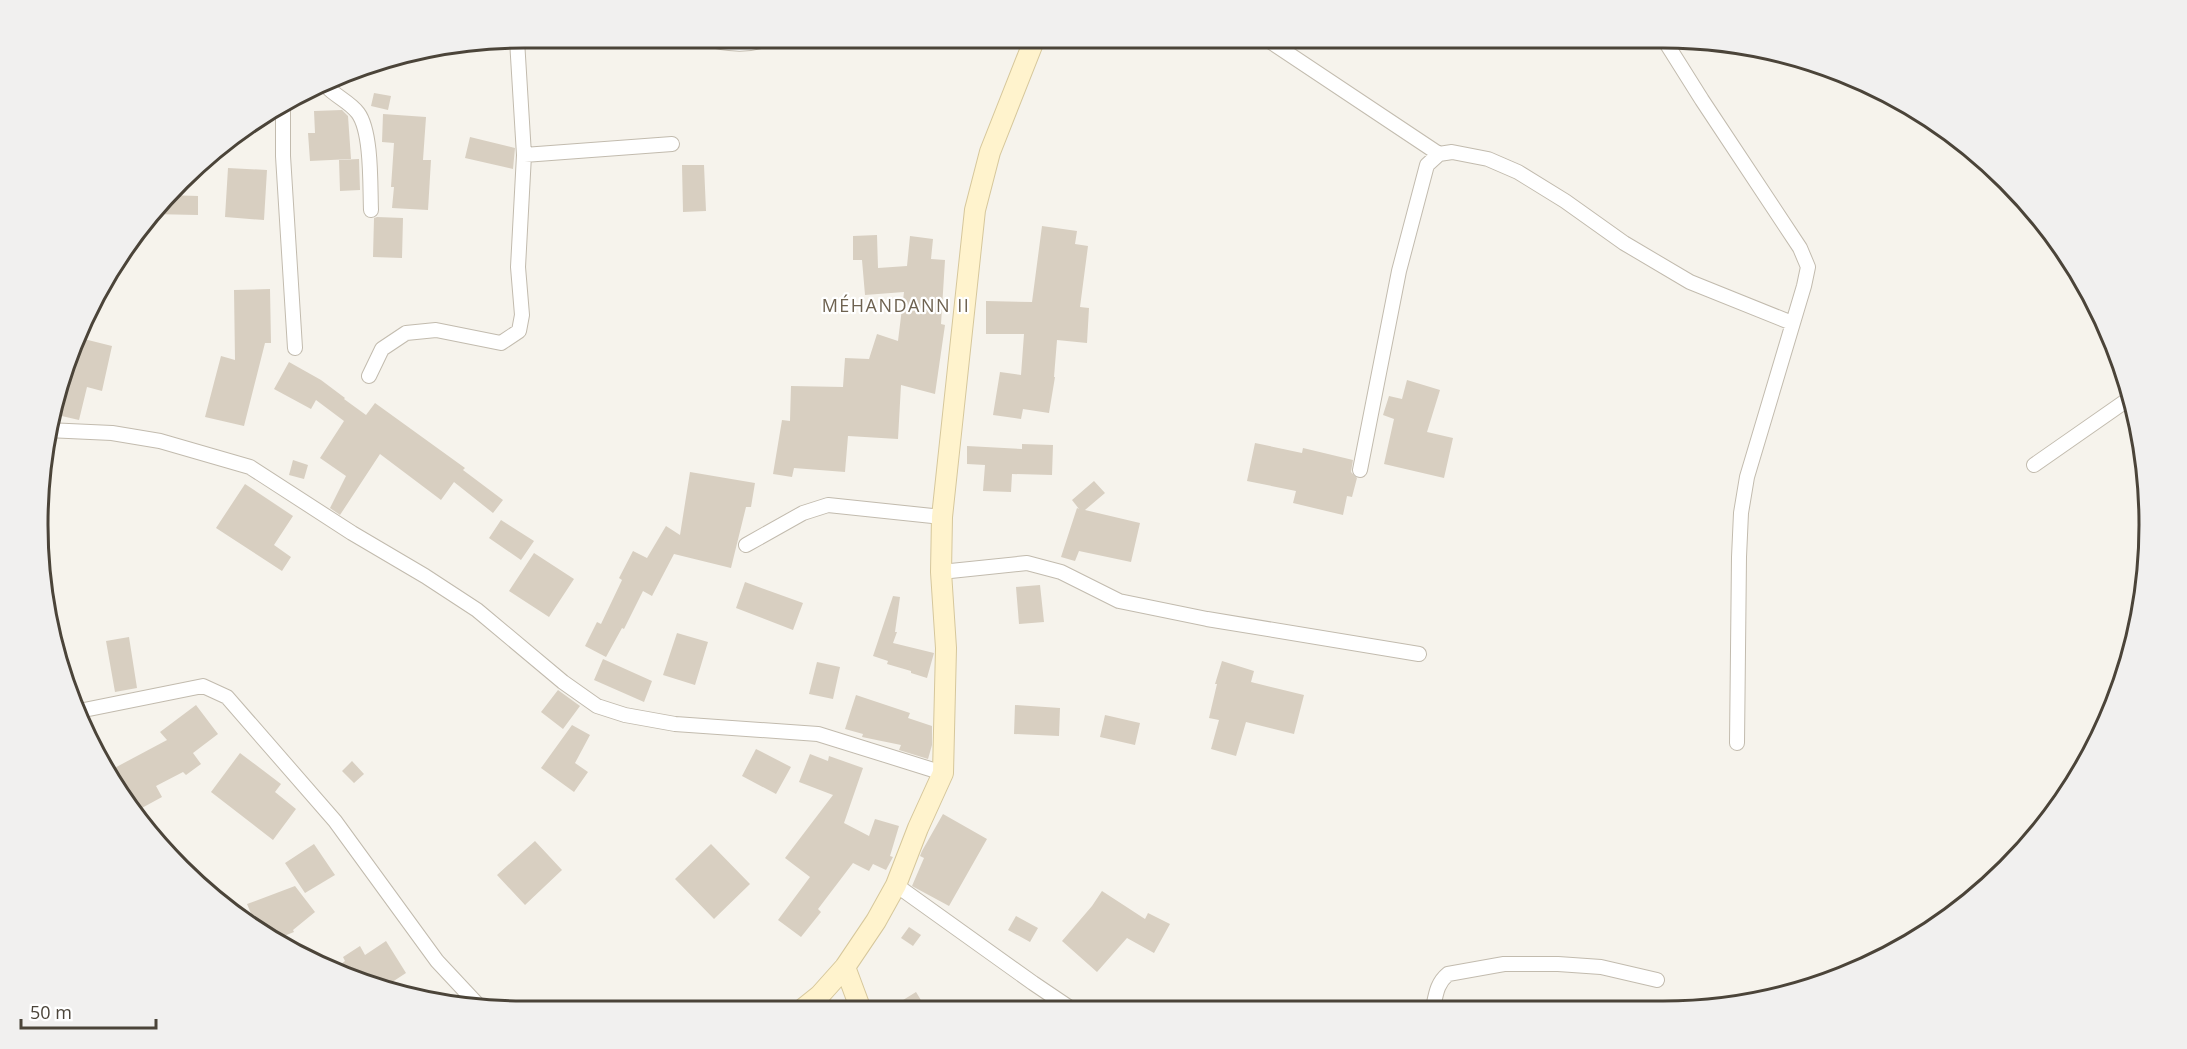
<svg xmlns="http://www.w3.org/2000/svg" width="2187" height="1049" font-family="'Open Sans',sans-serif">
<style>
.building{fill:#d8cfc1}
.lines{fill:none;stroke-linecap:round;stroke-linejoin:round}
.street-casing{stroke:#c2bbae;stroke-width:16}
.secondary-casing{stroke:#d6c79b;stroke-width:22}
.street{stroke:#fff;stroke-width:14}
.secondary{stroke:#fff3cd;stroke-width:20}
.labels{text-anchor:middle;stroke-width:4.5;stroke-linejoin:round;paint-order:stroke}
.quarter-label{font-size:18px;letter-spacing:1.5px;fill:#6e6250;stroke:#fff}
.rim{fill:none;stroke:#4b4439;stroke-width:3}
</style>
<rect width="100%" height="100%" fill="#f6f3ec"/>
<!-- building -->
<path class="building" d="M 374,93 L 391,96 L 388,110 L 371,106 Z
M 342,110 L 348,116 L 351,159 L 310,161 L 308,133 L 315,133 L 314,111 Z
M 383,114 L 426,117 L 423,160 L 431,160 L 428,210 L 392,208 L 394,187 L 391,187 L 394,143 L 382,142 Z
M 470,137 L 515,148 L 513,169 L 465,158 Z
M 359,159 L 360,190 L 340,191 L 339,160 Z
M 682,165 L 704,165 L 706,211 L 683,212 Z
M 228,168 L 267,170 L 264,220 L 225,217 Z
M 167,195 L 198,196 L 198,215 L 151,214 Z
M 377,217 L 403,218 L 402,258 L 373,257 L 374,218 Z
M 1042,226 L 1077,231 L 1075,244 L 1088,246 L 1080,307 L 1089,308 L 1087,343 L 1057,340 L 1054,377 L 1055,377 L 1049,413 L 1023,409 L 1021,419 L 993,415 L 1000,372 L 1021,375 L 1024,334 L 986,334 L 986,301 L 1032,302 Z
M 877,235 L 878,268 L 907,266 L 910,236 L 933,239 L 931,259 L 945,260 L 941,324 L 945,325 L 935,394 L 901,385 L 898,439 L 848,436 L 845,472 L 794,468 L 792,477 L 773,474 L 782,420 L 790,421 L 791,386 L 843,387 L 845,358 L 869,359 L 877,334 L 898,341 L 904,292 L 865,295 L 862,260 L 853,260 L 853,236 Z
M 270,289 L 271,343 L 265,343 L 244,426 L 205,417 L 221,356 L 235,360 L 234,290 Z
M 84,339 L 112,346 L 102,391 L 87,387 L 79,420 L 53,414 L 80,341 L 83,341 Z
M 289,362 L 321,380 L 345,398 L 344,399 L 366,415 L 375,403 L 465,468 L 463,470 L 503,500 L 493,513 L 454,482 L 441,500 L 380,454 L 340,515 L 330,508 L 346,476 L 320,458 L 344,421 L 316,400 L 311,409 L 274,389 Z
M 1407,380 L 1440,390 L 1427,432 L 1453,438 L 1444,478 L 1384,464 L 1394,419 L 1383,415 L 1389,396 L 1402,399 Z
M 1255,443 L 1302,453 L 1303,448 L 1353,460 L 1351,472 L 1357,478 L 1352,497 L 1347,496 L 1343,515 L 1293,503 L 1296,491 L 1247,481 Z
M 1022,444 L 1053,445 L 1052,475 L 1012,474 L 1011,492 L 983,491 L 985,465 L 967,464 L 967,446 L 1022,449 Z
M 293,460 L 308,465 L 304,479 L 289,475 Z
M 690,472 L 755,483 L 751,507 L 746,507 L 731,568 L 674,554 L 652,596 L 643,591 L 624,629 L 622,628 L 606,657 L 585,646 L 597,622 L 601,624 L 622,580 L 619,578 L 633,551 L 647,558 L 666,526 L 680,535 Z
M 1094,481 L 1105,493 L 1085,510 L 1140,523 L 1131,562 L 1079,551 L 1075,561 L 1061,557 L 1077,508 L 1079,509 L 1072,500 Z
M 245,484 L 293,516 L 274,545 L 291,557 L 282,571 L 216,528 Z
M 501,520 L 534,541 L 521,560 L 489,538 Z
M 534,553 L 574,579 L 549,617 L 509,591 Z
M 745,582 L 803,603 L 793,630 L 736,608 Z
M 1040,585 L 1044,622 L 1019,624 L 1016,587 Z
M 893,596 L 900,597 L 895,632 L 897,632 L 893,643 L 934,653 L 927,678 L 911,673 L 911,671 L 887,664 L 888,661 L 873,656 Z
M 677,633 L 708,642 L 695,685 L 663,675 Z
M 129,637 L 137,688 L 115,692 L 106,641 Z
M 603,659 L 652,681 L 644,702 L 594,680 Z
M 1222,661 L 1254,671 L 1251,682 L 1304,695 L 1294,734 L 1246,722 L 1236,756 L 1211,749 L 1219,720 L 1209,718 L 1217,684 L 1215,684 Z
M 817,662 L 840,667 L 833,699 L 809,694 Z
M 558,690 L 580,706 L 563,729 L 541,712 Z
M 856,695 L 910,713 L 908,718 L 932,726 L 932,745 L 928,759 L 899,750 L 901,745 L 862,737 L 863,734 L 845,729 Z
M 196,705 L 218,734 L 193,753 L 201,764 L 186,775 L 183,772 L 156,786 L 162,797 L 140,809 L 133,796 L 125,800 L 107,772 L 167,740 L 160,732 Z
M 1015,705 L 1060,708 L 1059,736 L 1014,734 Z
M 1105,715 L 1140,723 L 1135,745 L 1100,737 Z
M 572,725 L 590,735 L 575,763 L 588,772 L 574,792 L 541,768 Z
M 756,749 L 791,767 L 776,794 L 742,776 Z
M 240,753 L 281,784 L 275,792 L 296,809 L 273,840 L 211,792 Z
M 810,754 L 828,761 L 829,756 L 863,768 L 844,823 L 869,836 L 875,819 L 899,826 L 890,856 L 893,857 L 886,870 L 873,864 L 869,871 L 853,863 L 818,909 L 821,912 L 801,937 L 778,920 L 810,877 L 785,858 L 833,795 L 799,782 Z
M 352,761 L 364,774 L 354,783 L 342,771 Z
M 943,814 L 987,839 L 949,906 L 912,886 L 924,858 L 920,856 L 922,851 Z
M 535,841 L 562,870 L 525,905 L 497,875 Z
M 314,844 L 335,875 L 305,893 L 285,863 Z
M 711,844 L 750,884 L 714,919 L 675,879 Z
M 295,886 L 315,912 L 293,930 L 294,932 L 279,938 L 255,923 L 247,904 Z
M 1102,891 L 1145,919 L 1148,913 L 1170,924 L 1154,953 L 1127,938 L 1097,972 L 1062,941 L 1092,906 Z
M 1016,916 L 1038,928 L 1030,942 L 1008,930 Z
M 909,927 L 921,935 L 913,946 L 901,938 Z
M 386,941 L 406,973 L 383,988 L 332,971 L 345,961 L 343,957 L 360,946 L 365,955 Z
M 916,992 L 927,1010 L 887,1010 Z"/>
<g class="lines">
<defs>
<path id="street" d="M 702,38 C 727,44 746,47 771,38
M 1265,38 L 1439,154
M 1663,38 L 1702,100 L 1800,248 L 1808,267 L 1804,286 L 1747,477 L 1741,513 L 1739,557 L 1737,743
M 501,41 L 535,38
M 326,86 C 335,96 350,102 358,113 C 372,132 370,186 371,210
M 283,109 L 283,156 L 295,348
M 524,155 L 672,144
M 369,376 L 382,349 L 406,333 L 436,330 L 501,343 L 519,331 L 522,315 L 518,267 L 524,155 L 517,40
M 47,430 L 112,433 L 160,441 L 250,467 L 352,533 L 425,576 L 477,610 L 563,682 L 597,706 L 625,715 L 675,724 L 818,734 L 943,773
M 2034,465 L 2130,398
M 1360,470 L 1399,271 L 1427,165 L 1439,154 L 1452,152 L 1488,159 L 1518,172 L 1565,201 L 1624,243 L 1690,282 L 1792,323
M 746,545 L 803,513 L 828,505 L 942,517
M 941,572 L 1027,563 L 1061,572 L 1119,601 L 1207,619 L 1419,654
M 79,711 L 203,686 L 227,697 L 335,821 L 437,961 L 480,1007
M 896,885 L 1033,983 L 1073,1010
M 1433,1008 C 1436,994 1437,983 1448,974 L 1504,964 L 1558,964 L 1601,967 L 1657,980"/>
<path id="secondary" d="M 845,967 L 861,1010
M 800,1011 L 820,995 L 845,967 L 876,921 L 896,885 L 918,828 L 943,773 L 946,648 L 941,572 L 942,517 L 975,210 L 990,152 L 1035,38"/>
</defs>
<!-- street casing -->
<use href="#street" class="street-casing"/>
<!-- secondary casing -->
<use href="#secondary" class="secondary-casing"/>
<!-- street -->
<use href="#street" class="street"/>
<!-- secondary -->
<use href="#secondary" class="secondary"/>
</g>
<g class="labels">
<!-- quarter labels -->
<g class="quarter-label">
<text x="896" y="312">MÉHANDANN II</text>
</g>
</g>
<!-- crop -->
<path d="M0 0H2187V1049H0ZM524 48H1663A476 476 0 0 1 2139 524V525A476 476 0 0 1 1663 1001H524A476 476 0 0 1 48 525V524A476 476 0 0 1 524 48Z" fill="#f1f0ef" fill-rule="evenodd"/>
<path class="rim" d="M524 48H1663A476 476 0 0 1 2139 524V525A476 476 0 0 1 1663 1001H524A476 476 0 0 1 48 525V524A476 476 0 0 1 524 48Z"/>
<!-- scale -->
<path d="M21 1019v9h135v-9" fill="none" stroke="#4b4439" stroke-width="3"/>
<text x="30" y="1019" font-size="18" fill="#4b4439" stroke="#ffffff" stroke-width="4.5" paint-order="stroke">50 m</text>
</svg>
